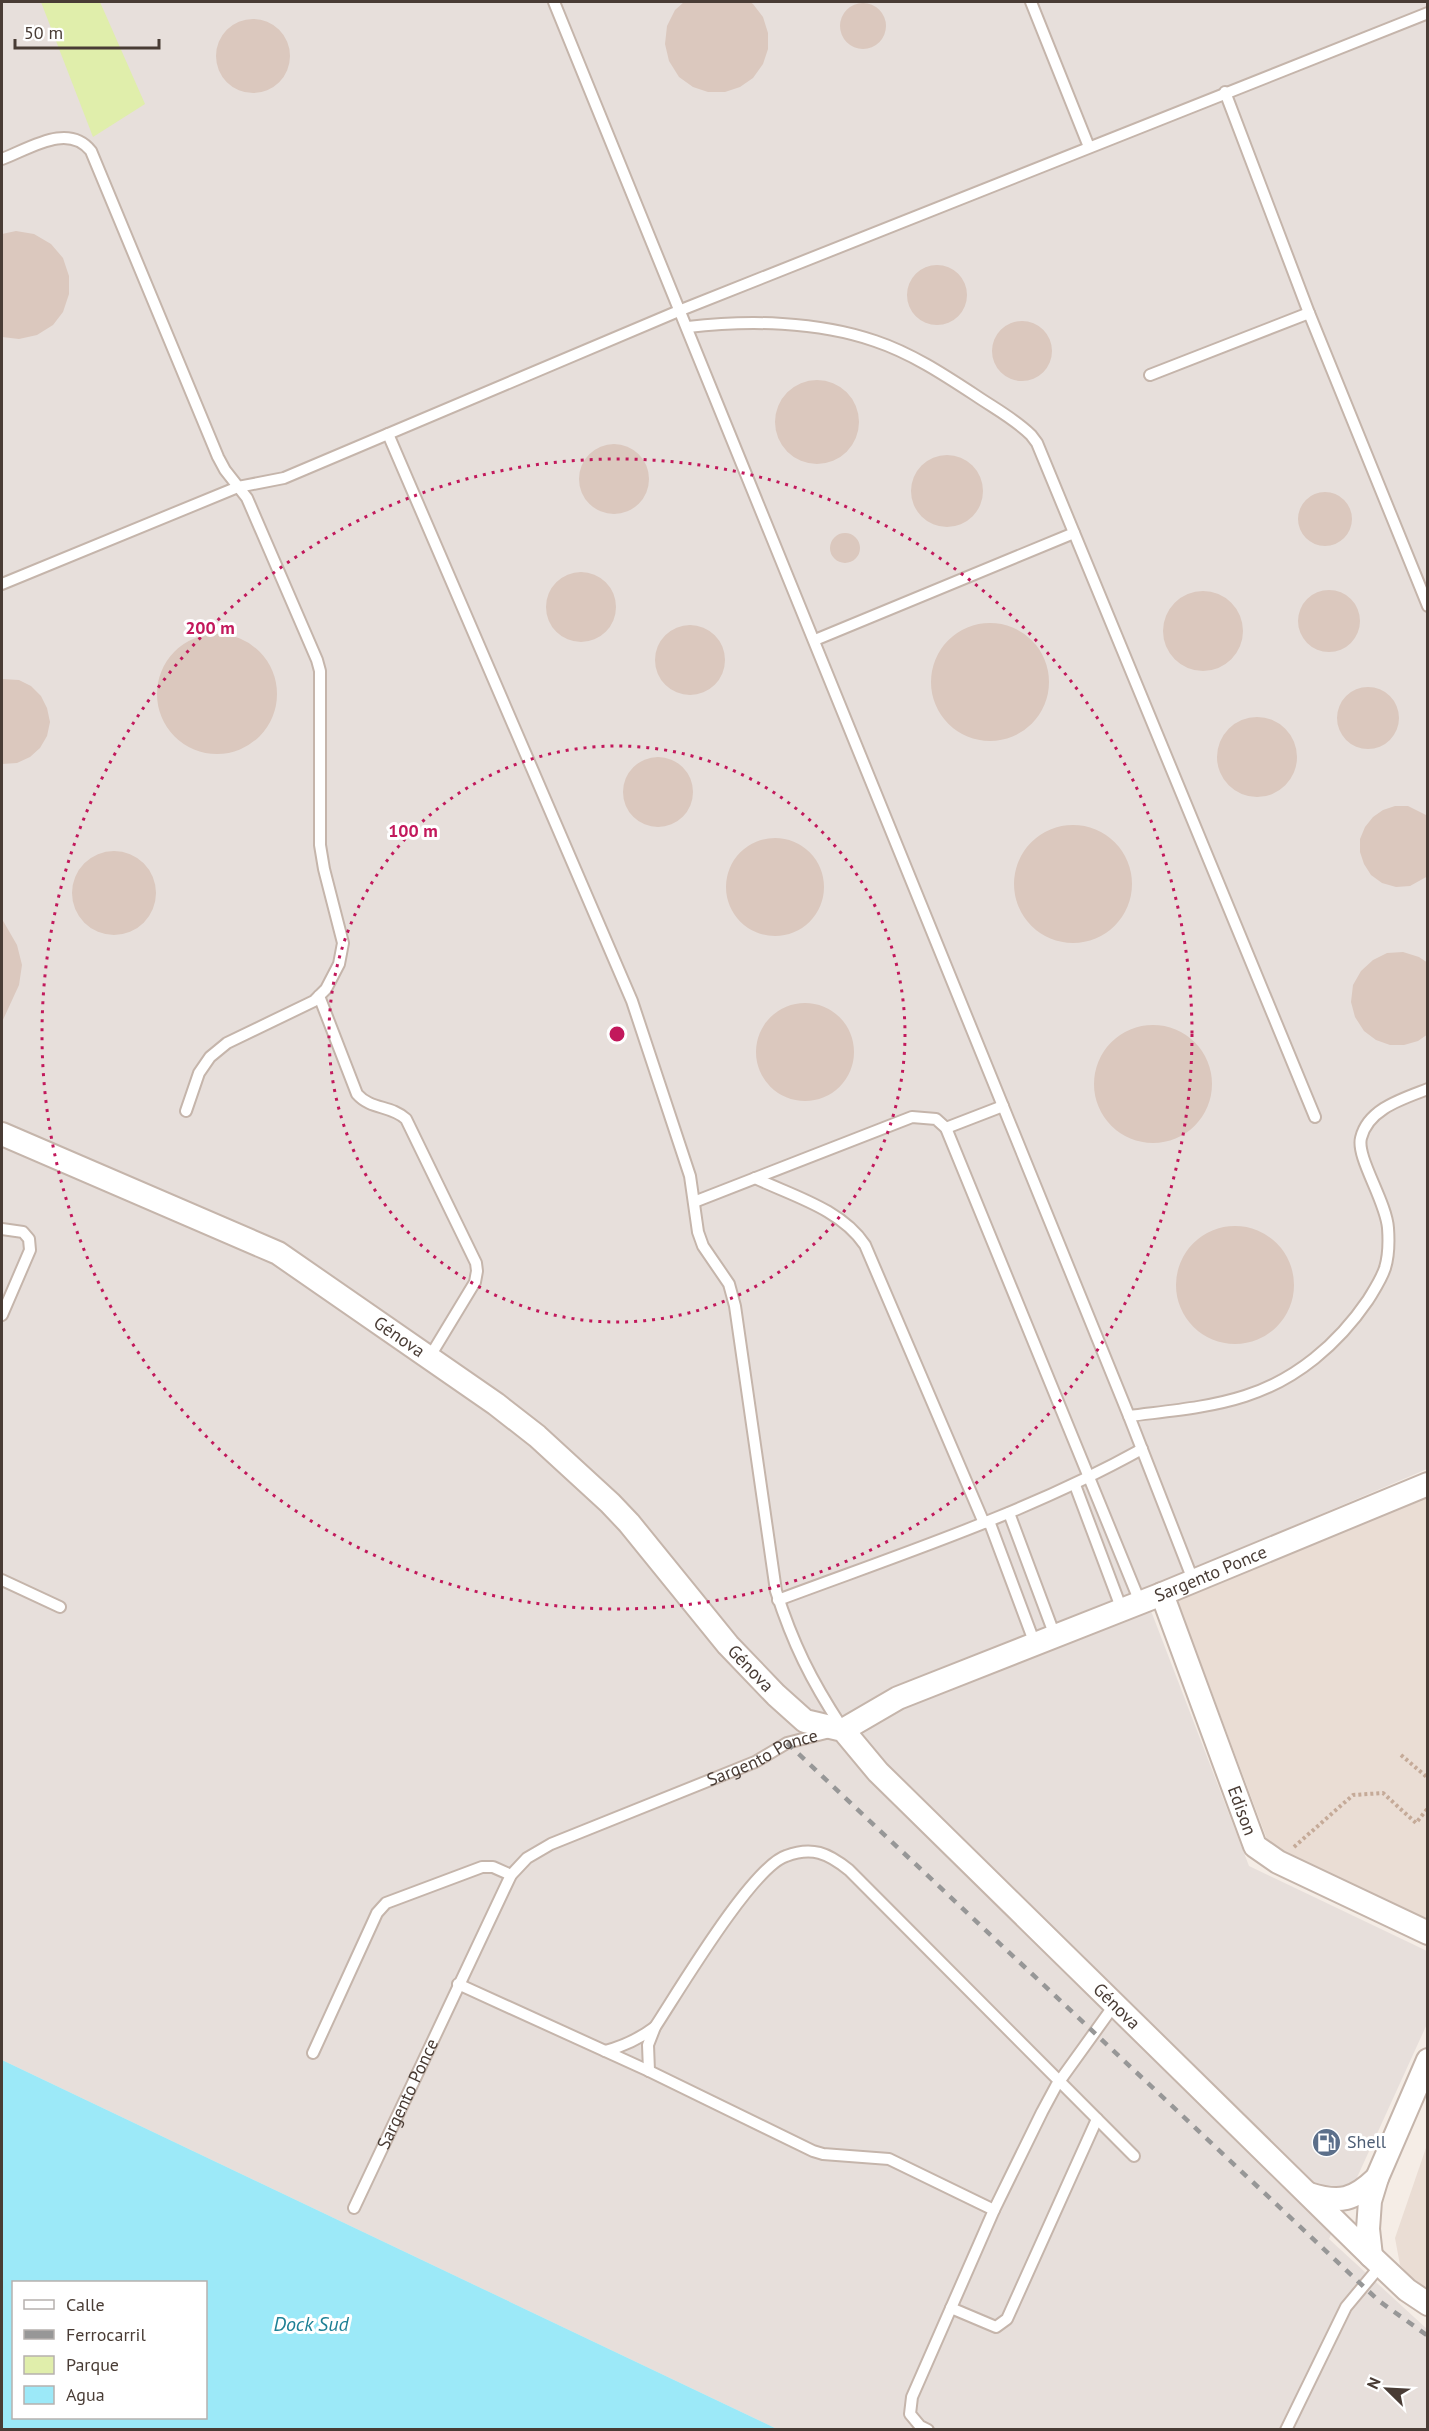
<svg xmlns="http://www.w3.org/2000/svg" width="1429" height="2431" font-family="'PT Sans',sans-serif">
<style>
.residential{fill:#eaddd4}
.industrial{fill:#e7dfdb}
.green{fill:#e0eeab}
.water{fill:#9ce9f8;fill-rule:evenodd}
.building{fill:#dbc8be}
.lines{fill:none;stroke-linecap:round;stroke-linejoin:round}
.lane-casing{stroke:#c5b5ab;stroke-width:14}
.street-casing{stroke:#c5b5ab;stroke-width:26}
.path{stroke:#c5aa98;stroke-width:4;stroke-dasharray:3 3;stroke-linecap:butt}
.lane{stroke:#fff;stroke-width:10}
.street{stroke:#fff;stroke-width:22}
.rail{stroke:#979797;stroke-width:4.5;stroke-dasharray:8 8;stroke-linecap:butt}
.ring{fill:none;stroke:#c2185b;stroke-width:3;stroke-dasharray:3 6}
.labels{text-anchor:middle;stroke-width:6;stroke-linejoin:round;paint-order:stroke}
.street-label{font-size:18px;fill:#493c35;stroke:#fff}
.service-label{font-size:18px;fill:#4e5e75;stroke:#fff;text-anchor:start}
.water-label{font-size:20px;font-style:italic;fill:#1e8095;stroke:#fff}
.centre{fill:#c2185b;stroke:#fff;stroke-width:3}
.ring-label{font-size:18px;text-anchor:middle;font-weight:bold;fill:#c2185b;stroke:#fff;stroke-width:6;stroke-linejoin:round;paint-order:stroke}
</style>
<rect width="100%" height="100%" fill="#f5ede6"/>
<!-- residential -->
<path class="residential" d="M 1427,1492 L 1427,1918 L 1274,1858 L 1176,1597 Z
M 1427,2145 L 1427,2295 L 1400,2265 L 1395,2238 Z"/>
<!-- industrial -->
<path class="industrial" d="M 2,2 L 1427,2 L 1427,1469 L 1143,1590 L 1249,1866 L 1427,1951 L 1427,2024 L 1329,2239 L 1427,2329 L 1427,2429 L 777,2429 L 2,2060 Z"/>
<!-- green -->
<path class="green" d="M 41,2 L 100,2 L 145,104 L 93,137 Z"/>
<!-- water -->
<path class="water" d="M 2,2060 L 777,2429 L 2,2429 ZM 14,2282 L 206,2282 L 206,2418 L 14,2418 Z"/>
<!-- building -->
<path class="building" d="M 684,2 L 750,2 L 753,4 L 763,17 L 768,33 L 768,49 L 763,64 L 753,78 L 740,87 L 725,92 L 708,92 L 693,87 L 679,77 L 669,61 L 665,44 L 667,26 L 675,10 Z
M840 26a23 23 0 1 1 46 0a23 23 0 1 1-46 0Z
M216 56a37 37 0 1 1 74 0a37 37 0 1 1-74 0Z
M 16,231 L 34,234 L 51,244 L 63,258 L 69,276 L 69,294 L 63,312 L 53,325 L 37,335 L 19,339 L 2,337 L 2,234 Z
M907 295a30 30 0 1 1 60 0a30 30 0 1 1-60 0Z
M992 351a30 30 0 1 1 60 0a30 30 0 1 1-60 0Z
M775 422a42 42 0 1 1 84 0a42 42 0 1 1-84 0Z
M579 479a35 35 0 1 1 70 0a35 35 0 1 1-70 0Z
M911 491a36 36 0 1 1 72 0a36 36 0 1 1-72 0Z
M1298 519a27 27 0 1 1 54 0a27 27 0 1 1-54 0Z
M830 548a15 15 0 1 1 30 0a15 15 0 1 1-30 0Z
M546 607a35 35 0 1 1 70 0a35 35 0 1 1-70 0Z
M1298 621a31 31 0 1 1 62 0a31 31 0 1 1-62 0Z
M1163 631a40 40 0 1 1 80 0a40 40 0 1 1-80 0Z
M931 682a59 59 0 1 1 118 0a59 59 0 1 1-118 0Z
M655 660a35 35 0 1 1 70 0a35 35 0 1 1-70 0Z
M157 694a60 60 0 1 1 120 0a60 60 0 1 1-120 0Z
M 2,679 L 19,680 L 31,686 L 41,696 L 47,708 L 50,722 L 47,736 L 40,748 L 30,757 L 17,763 L 2,764 Z
M1337 718a31 31 0 1 1 62 0a31 31 0 1 1-62 0Z
M1217 757a40 40 0 1 1 80 0a40 40 0 1 1-80 0Z
M623 792a35 35 0 1 1 70 0a35 35 0 1 1-70 0Z
M 1395,806 L 1408,806 L 1428,816 L 1428,876 L 1410,886 L 1396,887 L 1382,883 L 1371,875 L 1364,864 L 1360,852 L 1360,839 L 1365,827 L 1373,817 L 1383,810 Z
M1014 884a59 59 0 1 1 118 0a59 59 0 1 1-118 0Z
M726 887a49 49 0 1 1 98 0a49 49 0 1 1-98 0Z
M72 893a42 42 0 1 1 84 0a42 42 0 1 1-84 0Z
M 2,919 L 17,945 L 22,965 L 19,985 L 2,1022 Z
M 1403,952 L 1419,957 L 1428,963 L 1428,1034 L 1418,1041 L 1404,1045 L 1390,1045 L 1376,1040 L 1364,1031 L 1355,1017 L 1351,1002 L 1353,985 L 1361,971 L 1373,960 L 1387,953 Z
M756 1052a49 49 0 1 1 98 0a49 49 0 1 1-98 0Z
M1094 1084a59 59 0 1 1 118 0a59 59 0 1 1-118 0Z
M1176 1285a59 59 0 1 1 118 0a59 59 0 1 1-118 0Z"/>
<g class="lines">
<defs>
<g id="lane">
<path d="M 554,2 L 1129,1416 L 1193,1580"/>
<path d="M 1031,2 L 1089,147"/>
<path d="M 1225,92 L 1309,313 L 1428,606"/>
<path d="M 2,159 C 29,149 68,122 91,151 L 218,457 L 225,470 L 247,498 L 317,660 L 320,671 L 320,845 L 324,869 L 343,943 L 339,964 L 326,989 L 314,1001 L 227,1043 L 210,1057 L 199,1073 L 186,1111"/>
<path d="M 688,327 C 748,320 817,321 875,341 C 911,353 943,374 975,395 C 994,408 1015,419 1031,435 L 1037,443 L 1315,1117"/>
<path d="M 1150,375 L 1309,313"/>
<path d="M 388,434 L 632,1001 L 690,1176 L 698,1232 L 703,1246 L 729,1284 L 735,1306 L 776,1591 C 793,1644 811,1680 841,1726"/>
<path d="M 2,584 L 238,487 L 284,478 L 681,310 L 1428,13"/>
<path d="M 815,640 L 1074,533"/>
<path d="M 319,996 L 357,1094 C 371,1110 391,1105 406,1119 L 476,1263 L 477,1271 L 475,1282 L 429,1358"/>
<path d="M 946,1128 L 1003,1106"/>
<path d="M 755,1178 C 793,1196 841,1209 865,1245 L 984,1523"/>
<path d="M 694,1202 L 912,1117 L 936,1119 L 946,1128 L 1140,1602"/>
<path d="M 2,1229 L 23,1232 L 29,1239 L 30,1250 L 2,1315"/>
<path d="M 1129,1416 C 1167,1411 1208,1408 1245,1396 C 1296,1380 1338,1344 1368,1300 C 1374,1290 1381,1280 1385,1268 C 1389,1255 1389,1242 1388,1228 C 1386,1201 1356,1157 1361,1138 C 1368,1109 1402,1099 1428,1089"/>
<path d="M 1075,1485 L 1122,1610"/>
<path d="M 1009,1513 L 1055,1636"/>
<path d="M 989,1521 L 1035,1644"/>
<path d="M 2,1580 L 60,1607"/>
<path d="M 778,1600 C 901,1554 1027,1513 1142,1449"/>
<path d="M 458,1984 L 649,2071 L 813,2151 L 823,2154 L 889,2159 L 994,2210"/>
<path d="M 605,2051 C 625,2046 639,2039 655,2027"/>
<path d="M 313,2053 L 377,1913 L 386,1903 L 482,1867 L 493,1867 L 511,1875"/>
<path d="M 649,2071 L 648,2045 L 655,2027 C 678,1992 752,1867 786,1856 C 812,1846 828,1853 849,1870 L 1134,2156"/>
<path id="s1" d="M 354,2208 L 511,1875 L 527,1858 L 551,1844 L 755,1762 L 787,1743 L 826,1733"/>
<path d="M 951,2308 L 996,2327 L 1007,2319 L 1097,2119"/>
<path d="M 928,2430 L 920,2426 L 910,2414 L 912,2397 L 994,2210 L 1042,2112 L 1056,2086 L 1115,2004"/>
<path d="M 1286,2430 L 1346,2307 L 1381,2265"/>
</g>
<g id="street">
<path id="s2" d="M 2,1134 L 278,1253 L 496,1404 L 537,1436 L 610,1503 L 629,1523 L 728,1645 L 776,1695 L 805,1721 L 843,1730 L 878,1772 L 1371,2256 L 1407,2290 L 1428,2304"/>
<path id="s3" d="M 1162,1594 L 1255,1846 L 1278,1862 L 1428,1933"/>
<path id="s4" d="M 843,1730 L 898,1698 L 1162,1594 L 1428,1484"/>
<path d="M 1309,2194 C 1340,2204 1354,2200 1377,2178"/>
<path d="M 1371,2256 L 1368,2229 L 1370,2201 L 1377,2178 L 1428,2060"/>
</g>
</defs>
<!-- lane casing -->
<use href="#lane" class="lane-casing"/>
<!-- street casing -->
<use href="#street" class="street-casing"/>
<!-- path -->
<path class="path" d="M 1401,1755 L 1428,1778
M 1294,1847 L 1353,1795 L 1383,1793 L 1416,1823 L 1428,1808"/>
<!-- lane -->
<use href="#lane" class="lane"/>
<!-- street -->
<use href="#street" class="street"/>
<!-- rail -->
<path class="rail" d="M 787,1743 L 1363,2286 L 1379,2301 L 1428,2336"/>
</g>
<!-- distance rings -->
<g class="ring">
<circle cx="617" cy="1034" r="288"/>
<circle cx="617" cy="1034" r="575"/>
</g>
<!-- icons -->
<defs>
<symbol id="fuel-disc" viewBox="-11 -11 22 22"><circle r="9.5" fill="#5c6f8a" stroke="#fff"/><path d="M-5.5-6h7V0h2V4h1.3V-2.5L3-4.5l.8-.8L6-3V5H2.5V1h-1V6h-7ZM-4.2-4.7v3.2H.2V-4.7Z" fill="#fff"/></symbol>
</defs>
<g fill-rule="evenodd">
<use href="#fuel-disc" x="1310" y="2126" width="33" height="33"/>
</g>
<g class="labels">
<!-- street labels -->
<g class="street-label">
<text dy="6" stroke="none"><textPath href="#s2" startOffset="448">Génova</textPath></text>
<text dy="6" stroke="none"><textPath href="#s4" startOffset="400">Sargento Ponce</textPath></text>
<text dy="6" stroke="none"><textPath href="#s2" startOffset="934">Génova</textPath></text>
<text dy="6" stroke="none"><textPath href="#s1" startOffset="648">Sargento Ponce</textPath></text>
<text dy="6" stroke="none"><textPath href="#s3" startOffset="231">Edison</textPath></text>
<text dy="6" stroke="none"><textPath href="#s2" startOffset="1438">Génova</textPath></text>
<text dy="6" stroke="none"><textPath href="#s1" startOffset="126">Sargento Ponce</textPath></text>
</g>
<!-- service labels -->
<g class="service-label">
<text x="1347" y="2148">Shell</text>
</g>
<!-- water labels -->
<g class="water-label">
<text x="311" y="2331">Dock Sud</text>
</g>
</g>
<circle cx="617" cy="1034" r="9" class="centre"/>
<g class="ring-label">
<text x="210" y="634">200 m</text>
<text x="413" y="837">100 m</text>
</g>
<!-- border -->
<rect width="1429" height="2431" fill="none" stroke="#493c35" stroke-width="6"/>
<!-- legend -->
<rect x="12" y="2281" width="195" height="138" fill="#ffffff" stroke="#b6b1ae" stroke-width="1.5"/>
<rect x="24" y="2300" width="30" height="9" fill="#ffffff" stroke="#b6b1ae" stroke-width="1.5"/>
<text x="66" y="2311" font-size="18" fill="#493c35">Calle</text>
<rect x="24" y="2330" width="30" height="9" fill="#979797" stroke="#b6b1ae" stroke-width="1.5"/>
<text x="66" y="2341" font-size="18" fill="#493c35">Ferrocarril</text>
<rect x="24" y="2356" width="30" height="18" fill="#e0eeab" stroke="#b6b1ae" stroke-width="1.5"/>
<text x="66" y="2371" font-size="18" fill="#493c35">Parque</text>
<rect x="24" y="2386" width="30" height="18" fill="#9ce9f8" stroke="#b6b1ae" stroke-width="1.5"/>
<text x="66" y="2401" font-size="18" fill="#493c35">Agua</text>
<!-- north arrow -->
<g transform="translate(1387 2389) rotate(294)" stroke="#ffffff" stroke-width="4.5" paint-order="stroke">
<path d="M0-4.5L10 22L0 15L-10 22Z" fill="#493c35"/>
<text y="-9" font-size="16" font-weight="bold" text-anchor="middle" fill="#493c35">N</text>
</g>
<!-- scale -->
<path d="M15 39v9h144v-9" fill="none" stroke="#493c35" stroke-width="3"/>
<text x="24" y="39" font-size="18" fill="#493c35" stroke="#ffffff" stroke-width="4.5" paint-order="stroke">50 m</text>
</svg>
